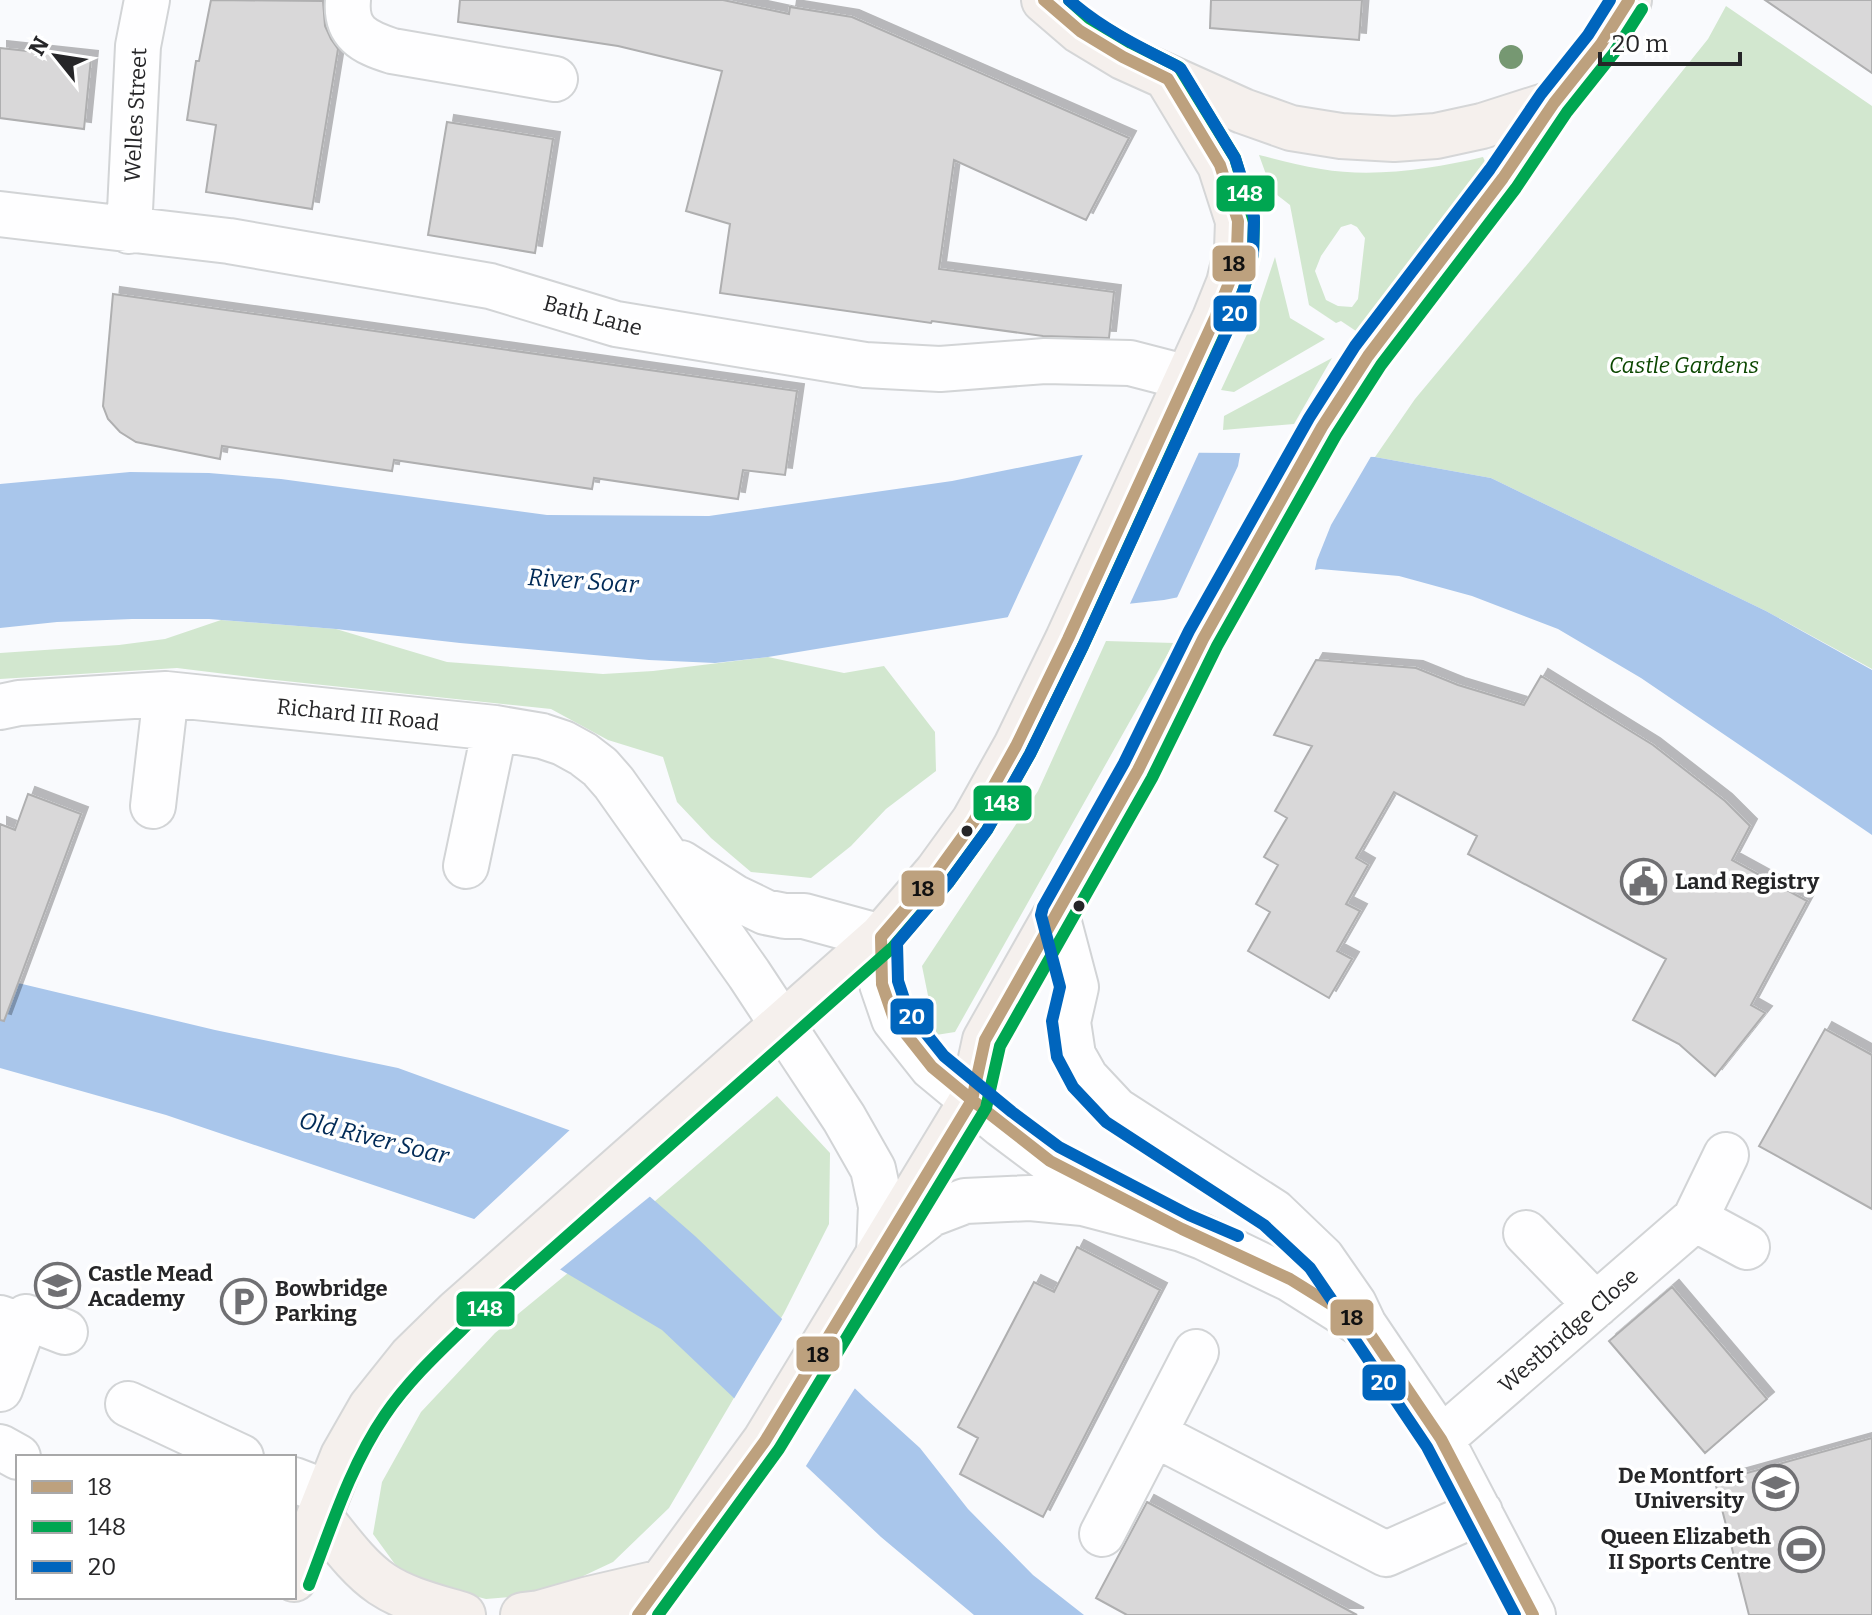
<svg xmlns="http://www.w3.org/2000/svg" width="1872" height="1615" font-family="Bitter,serif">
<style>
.green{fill:#d2e7cf;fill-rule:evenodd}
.water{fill:#a9c6eb}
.pier{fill:#f9fafd}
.building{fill:#d9d8d9;stroke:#afafb0;stroke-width:2;filter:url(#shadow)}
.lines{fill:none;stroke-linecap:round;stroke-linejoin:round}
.minor-casing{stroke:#d2d4d6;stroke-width:48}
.major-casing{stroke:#d5d6d7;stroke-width:48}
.minor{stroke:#fefeff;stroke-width:44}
.major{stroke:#f5f0ed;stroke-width:44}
.bus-1-casing{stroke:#fff;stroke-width:18}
.bus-2-casing{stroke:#fff;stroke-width:18}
.bus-3-casing{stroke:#fff;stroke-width:18}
.bus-1{stroke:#bda17e;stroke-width:12}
.bus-2{stroke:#00a651;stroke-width:12}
.bus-3{stroke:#0065bd;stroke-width:12}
.tree{fill:#769872}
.bus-dot{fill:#262628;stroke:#fff;stroke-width:3}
.labels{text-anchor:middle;stroke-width:7;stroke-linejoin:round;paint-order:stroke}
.street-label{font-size:22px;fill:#262628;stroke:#fff}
.park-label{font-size:22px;font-style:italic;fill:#0b4700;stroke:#fff}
.poi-label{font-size:22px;font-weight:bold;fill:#262628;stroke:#fff;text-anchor:start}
.water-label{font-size:24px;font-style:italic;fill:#002a57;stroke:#fff}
.line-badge{stroke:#fff;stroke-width:3}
.badge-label{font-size:22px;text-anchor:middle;font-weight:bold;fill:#fff}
.pale-badge-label{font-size:22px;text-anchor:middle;font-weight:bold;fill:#111}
</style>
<defs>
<filter id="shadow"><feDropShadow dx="7" dy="-7" stdDeviation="0" flood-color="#0004"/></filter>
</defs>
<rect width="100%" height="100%" fill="#f9fafd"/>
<!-- green -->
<path class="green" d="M 1726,6 L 1872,106 L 1872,669 L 1766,611 L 1491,478 L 1375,457 L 1415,399 L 1530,261 L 1708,39 Z
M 1259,155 C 1280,160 1300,166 1321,169 C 1373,178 1432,169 1483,157 L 1487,166 L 1356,331 L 1341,321 L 1336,323 L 1309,305 L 1290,205 L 1272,191 ZM 1351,224 L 1357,227 L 1365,238 L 1358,299 L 1352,307 L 1338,306 L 1326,300 L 1315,271 L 1321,256 L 1341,227 Z
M 1275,257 L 1290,318 L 1325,339 L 1234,392 L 1221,390 L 1255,317 Z
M 1332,358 L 1294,424 L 1223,430 L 1224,416 Z
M 221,620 L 336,629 L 447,662 L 603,674 L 653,671 L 768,657 L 844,673 L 884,666 L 935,732 L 936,771 L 886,809 L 851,846 L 811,878 L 751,872 L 711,838 L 677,802 L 663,757 L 608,740 L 551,709 L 266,679 L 177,668 L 0,679 L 0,653 L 119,645 L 165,639 Z
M 1106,641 L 1174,643 L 955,1032 L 936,1035 L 922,966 L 1038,791 Z
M 777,1096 L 830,1153 L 829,1224 L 784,1313 L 669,1508 L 613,1562 L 545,1594 L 486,1599 L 405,1578 L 373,1534 L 382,1482 L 421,1412 L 495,1333 L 647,1208 Z"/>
<!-- water -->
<path class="water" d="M 1097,452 L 1235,453 L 1375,457 L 1491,478 L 1766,611 L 1872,670 L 1872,835 L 1641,678 L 1558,629 L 1472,596 L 1399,576 L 1320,569 L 1164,600 L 1015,616 L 768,657 L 715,663 L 649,660 L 460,643 L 336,629 L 209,619 L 132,619 L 57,622 L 0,628 L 0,484 L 130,472 L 209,473 L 281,479 L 547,515 L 709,516 L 952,481 Z
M 0,976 L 18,983 L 215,1030 L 398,1068 L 577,1133 L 695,1236 L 866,1399 L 920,1448 L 968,1509 L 1033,1575 L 1084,1615 L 974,1615 L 881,1537 L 662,1330 L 477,1220 L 166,1115 L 0,1068 Z"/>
<!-- pier -->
<path class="pier" d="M 1097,448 L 1201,448 L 1128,608 L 1006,621 L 1085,450 Z
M 1241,449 L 1373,453 L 1331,525 L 1317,560 L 1314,574 L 1175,602 L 1238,466 Z
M 573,1127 L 579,1130 L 653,1194 L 557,1272 L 471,1222 Z
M 784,1316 L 857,1385 L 804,1469 L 732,1402 Z"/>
<!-- building -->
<path class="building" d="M 211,0 L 323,1 L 325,26 L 331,39 L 338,49 L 312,209 L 206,192 L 216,125 L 187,120 L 196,61 L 199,61 Z
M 460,0 L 723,0 L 789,14 L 790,7 L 852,17 L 1129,138 L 1086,220 L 954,160 L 939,269 L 1114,292 L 1109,338 L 1043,336 L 932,321 L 931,323 L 720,293 L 730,224 L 686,211 L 722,71 L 618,46 L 458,22 Z
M 1211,0 L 1362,0 L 1359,40 L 1210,28 Z
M 1765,0 L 1872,0 L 1872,73 L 1822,39 Z
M 0,48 L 91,58 L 84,129 L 0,118 Z
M 447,122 L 553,139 L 535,253 L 428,235 Z
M 113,294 L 797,391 L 785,475 L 743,470 L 738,499 L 594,478 L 592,489 L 394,460 L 392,471 L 222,446 L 220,459 L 136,442 L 120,432 L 108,419 L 103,406 Z
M 1316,660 L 1416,668 L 1458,685 L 1524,705 L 1541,676 L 1653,745 L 1725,801 L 1750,826 L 1732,860 L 1807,901 L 1751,1005 L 1765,1013 L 1715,1076 L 1679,1044 L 1633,1020 L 1666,959 L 1468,854 L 1477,836 L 1394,792 L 1356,858 L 1368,865 L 1346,904 L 1360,911 L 1337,951 L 1352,959 L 1329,998 L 1248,951 L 1270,912 L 1256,904 L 1278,865 L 1264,857 L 1287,818 L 1275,811 L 1312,746 L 1274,735 Z
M 28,794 L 81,814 L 4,1021 L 0,1020 L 0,824 L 15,830 Z
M 1825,1029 L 1872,1055 L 1872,1209 L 1759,1146 Z
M 1077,1247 L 1160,1290 L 1043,1517 L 960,1474 L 978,1438 L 958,1427 L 1034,1282 L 1054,1292 Z
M 1672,1287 L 1767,1399 L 1705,1453 L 1609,1341 Z
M 1872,1438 L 1872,1615 L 1749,1615 L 1715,1482 Z
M 1147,1502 L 1357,1615 L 1127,1615 L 1096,1598 Z"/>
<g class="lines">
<defs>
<path id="minor" d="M 348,0 C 345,33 364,42 392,51 L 555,79
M 0,214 L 229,241 L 490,286 L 616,324 L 865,365 L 940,369 L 1045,361 L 1130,363 L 1188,378
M 129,231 L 138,46 L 147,0
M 0,707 L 19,703 L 166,694 L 495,728 L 542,736 L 563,743 L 583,754 L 600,767 L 614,783 L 749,974 L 844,1118 L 873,1169 L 881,1206 L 879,1254
M 153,806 L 166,694
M 681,863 L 734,897 L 765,912 L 785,916 L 804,916 L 881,937 L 882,984 L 894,1019 L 932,1067 L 1002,1125 L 1050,1161 L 1182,1229
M 466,866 L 495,728
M 1057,915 L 1076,987 L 1068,1022 L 1073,1055 L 1086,1078 L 1116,1110 L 1274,1212 L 1322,1258 L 1354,1304 L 1364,1325 L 1441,1439 L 1533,1615
M 1695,1219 L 1747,1247
M 1526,1233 L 1596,1305
M 879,1254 L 931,1214 L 965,1201 L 1030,1198 L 1083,1203 L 1182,1229 L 1203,1237 L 1290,1279 L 1358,1322
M 0,1318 L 23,1326 L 0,1389
M 23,1326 L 26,1317 L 65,1332
M 128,1404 L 241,1457
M 1154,1434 L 1386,1554 L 1480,1512
M 1441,1439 L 1695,1219 L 1726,1155
M 0,1447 L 18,1457
M 294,1480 L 328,1493
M 1102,1534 L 1196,1352"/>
<path id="major" d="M 1044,0 L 1080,31 L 1123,57 L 1243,111 L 1291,128 L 1341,136 L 1394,139 L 1436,136 L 1482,126 L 1554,103
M 319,1516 C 338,1539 357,1567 382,1584 C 406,1600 437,1607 463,1615
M 294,1579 L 343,1456 L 371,1407 L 411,1357 L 457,1312 L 881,937 L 937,872 L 974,821 L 1016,746 L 1068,639 L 1215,318 L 1229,283 L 1237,250 L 1238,221 L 1220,165 L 1168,79
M 523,1615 L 540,1613 L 589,1599 L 662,1582
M 638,1615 L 765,1441 L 972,1100 L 985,1040 L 1138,770 L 1203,639 L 1322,427 L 1368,356 L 1451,245 L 1503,178 L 1554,103 L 1601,44 L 1629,0"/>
</defs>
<!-- minor casing -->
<use href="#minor" class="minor-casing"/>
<!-- major casing -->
<use href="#major" class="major-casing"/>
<!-- minor -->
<use href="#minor" class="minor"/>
<!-- major -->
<use href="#major" class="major"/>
<defs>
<path id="bus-1" d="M 1044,0 L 1080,31 L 1123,57 L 1168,79 L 1220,165 L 1238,221 L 1237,250 L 1229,283 L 1215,318 L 1068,639 L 1016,746 L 974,821 L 937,872 L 881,937 L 882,984 L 894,1019 L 932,1067 L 972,1100 L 1050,1161 L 1182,1229 L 1290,1279 L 1364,1325 L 1441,1439 L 1533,1615
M 638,1615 L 765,1441 L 972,1100 L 985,1040 L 1138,770 L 1203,639 L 1322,427 L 1368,356 L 1503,178 L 1554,103 L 1601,44 L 1629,0"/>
<path id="bus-2" d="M 309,1585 C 331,1528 350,1466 385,1415 C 408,1381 438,1353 468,1324 L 893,947 L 949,882 L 987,830 L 1030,754 L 1083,646 L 1230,324 L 1244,289 L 1253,254 L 1254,222 L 1235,158 L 1179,67 L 1131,43 L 1089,18 L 1069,0
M 658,1615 L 779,1449 L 986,1108 L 1000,1046 L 1152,778 L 1217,646 L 1336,435 L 1381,365 L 1516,188 L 1567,112 L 1614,53 L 1642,9"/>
<path id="bus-3" d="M 1069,0 C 1101,28 1137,46 1175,65 L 1181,69 L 1235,158 L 1254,217 L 1253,254 L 1244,289 L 1230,325 L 1083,646 L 1030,754 L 987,830 L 949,882 L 897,943 L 898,981 L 908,1011 L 944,1056 L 1012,1112 L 1059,1147 L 1189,1215 L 1238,1236
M 1515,1615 L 1427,1447 L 1351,1334 L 1340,1312 L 1310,1268 L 1264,1225 L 1106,1122 L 1073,1087 L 1057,1057 L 1052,1021 L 1060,987 L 1041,915 L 1043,907 L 1124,763 L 1189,631 L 1309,418 L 1355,346 L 1490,169 L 1541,94 L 1588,35 L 1610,0"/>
</defs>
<!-- bus-1 casing -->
<use href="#bus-1" class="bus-1-casing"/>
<!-- bus-2 casing -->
<use href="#bus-2" class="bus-2-casing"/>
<!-- bus-3 casing -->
<use href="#bus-3" class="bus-3-casing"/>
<!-- bus-1 -->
<use href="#bus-1" class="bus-1"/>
<!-- bus-2 -->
<use href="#bus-2" class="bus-2"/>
<!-- bus-3 -->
<use href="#bus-3" class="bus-3"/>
</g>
<!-- trees -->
<circle class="tree" cx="1511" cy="57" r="12"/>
<!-- icons -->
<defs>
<symbol id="civic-ring" viewBox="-11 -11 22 22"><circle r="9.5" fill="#fff" stroke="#707073" stroke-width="1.5"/><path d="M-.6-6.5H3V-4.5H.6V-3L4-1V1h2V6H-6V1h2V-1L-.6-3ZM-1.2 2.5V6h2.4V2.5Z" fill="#707073"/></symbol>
<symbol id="school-ring" viewBox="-11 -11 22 22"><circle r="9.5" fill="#fff" stroke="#707073" stroke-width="1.5"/><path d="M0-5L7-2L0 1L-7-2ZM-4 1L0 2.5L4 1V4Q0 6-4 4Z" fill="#707073"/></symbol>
<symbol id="parking-ring" viewBox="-11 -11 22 22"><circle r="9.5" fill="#fff" stroke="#707073" stroke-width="1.5"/><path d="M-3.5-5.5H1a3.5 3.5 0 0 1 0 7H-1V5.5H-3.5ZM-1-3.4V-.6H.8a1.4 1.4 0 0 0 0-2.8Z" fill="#707073"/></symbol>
<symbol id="university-ring" viewBox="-11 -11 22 22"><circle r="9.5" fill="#fff" stroke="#707073" stroke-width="1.5"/><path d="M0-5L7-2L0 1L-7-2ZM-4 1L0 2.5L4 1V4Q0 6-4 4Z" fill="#707073"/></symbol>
<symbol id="stadium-ring" viewBox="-11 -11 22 22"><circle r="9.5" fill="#fff" stroke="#707073" stroke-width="1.5"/><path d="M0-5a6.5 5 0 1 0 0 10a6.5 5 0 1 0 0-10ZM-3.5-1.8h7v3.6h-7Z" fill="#707073"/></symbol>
</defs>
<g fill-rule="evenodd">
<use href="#civic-ring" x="1618" y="856" width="51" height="51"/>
<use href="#school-ring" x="32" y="1260" width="51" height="51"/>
<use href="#parking-ring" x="218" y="1276" width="51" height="51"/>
<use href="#university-ring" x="1750" y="1462" width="51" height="51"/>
<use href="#stadium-ring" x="1776" y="1524" width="51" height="51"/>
</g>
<!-- markers -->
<g class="bus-dot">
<circle cx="967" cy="831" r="7"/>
<circle cx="1079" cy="906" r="7"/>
</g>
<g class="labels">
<!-- street labels -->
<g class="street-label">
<text transform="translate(135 115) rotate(-87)" y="8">Welles Street</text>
<text transform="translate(593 315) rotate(15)" y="8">Bath Lane</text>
<text transform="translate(358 714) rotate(6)" y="8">Richard III Road</text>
<text transform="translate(1568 1330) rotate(-41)" y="8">Westbridge Close</text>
</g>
<!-- park labels -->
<g class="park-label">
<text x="1684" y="373">Castle Gardens</text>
</g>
<!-- poi labels -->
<g class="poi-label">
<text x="1675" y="889">Land Registry</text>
<text x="88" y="1281">Castle Mead<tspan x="88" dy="25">Academy</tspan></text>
<text x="275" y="1296">Bowbridge<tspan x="275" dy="25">Parking</tspan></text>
<text x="1744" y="1483" text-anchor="end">De Montfort<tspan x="1744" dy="25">University</tspan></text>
<text x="1771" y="1544" text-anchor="end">Queen Elizabeth<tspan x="1771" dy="25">II Sports Centre</tspan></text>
</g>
<!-- water labels -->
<g class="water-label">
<text transform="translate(583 581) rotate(4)" y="8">River Soar</text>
<text transform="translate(374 1138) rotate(14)" y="8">Old River Soar</text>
</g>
</g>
<g class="line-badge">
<rect x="1215" y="174" width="61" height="39" rx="8" fill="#00a651"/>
<rect x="1211" y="244" width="46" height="39" rx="8" fill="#bda17e"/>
<rect x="1212" y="294" width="46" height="39" rx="8" fill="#0065bd"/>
<rect x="972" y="784" width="61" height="38" rx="8" fill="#00a651"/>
<rect x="900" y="869" width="46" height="39" rx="8" fill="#bda17e"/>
<rect x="889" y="997" width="46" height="39" rx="8" fill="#0065bd"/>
<rect x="455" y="1290" width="61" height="38" rx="8" fill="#00a651"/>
<rect x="1329" y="1298" width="46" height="39" rx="8" fill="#bda17e"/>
<rect x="795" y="1335" width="46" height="38" rx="8" fill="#bda17e"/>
<rect x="1361" y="1363" width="46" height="39" rx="8" fill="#0065bd"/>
</g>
<g class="badge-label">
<text x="1245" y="201">148</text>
<text x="1235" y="321">20</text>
<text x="1002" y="811">148</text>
<text x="912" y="1024">20</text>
<text x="485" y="1316">148</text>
<text x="1384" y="1390">20</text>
</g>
<g class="pale-badge-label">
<text x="1234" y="271">18</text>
<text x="923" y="896">18</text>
<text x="1352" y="1325">18</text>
<text x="818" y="1362">18</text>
</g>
<!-- legend -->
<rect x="16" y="1455" width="280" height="144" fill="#ffffff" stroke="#a8a8a9" stroke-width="2"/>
<rect x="32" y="1481" width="40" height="12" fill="#bda17e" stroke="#a8a8a9" stroke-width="2"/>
<text x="88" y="1495" font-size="24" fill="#262628">18</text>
<rect x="32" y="1521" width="40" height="12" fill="#00a651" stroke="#a8a8a9" stroke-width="2"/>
<text x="88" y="1535" font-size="24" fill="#262628">148</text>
<rect x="32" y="1561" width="40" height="12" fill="#0065bd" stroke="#a8a8a9" stroke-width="2"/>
<text x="88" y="1575" font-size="24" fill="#262628">20</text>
<!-- north arrow -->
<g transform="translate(56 56) rotate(300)" stroke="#ffffff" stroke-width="6" paint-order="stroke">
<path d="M0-6L14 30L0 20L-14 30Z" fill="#262628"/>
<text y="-12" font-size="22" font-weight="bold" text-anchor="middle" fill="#262628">N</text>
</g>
<!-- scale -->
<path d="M1600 52v12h140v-12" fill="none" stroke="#262628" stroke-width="4"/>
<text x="1612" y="52" font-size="24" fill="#262628" stroke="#ffffff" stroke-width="6" paint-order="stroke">20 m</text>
</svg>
